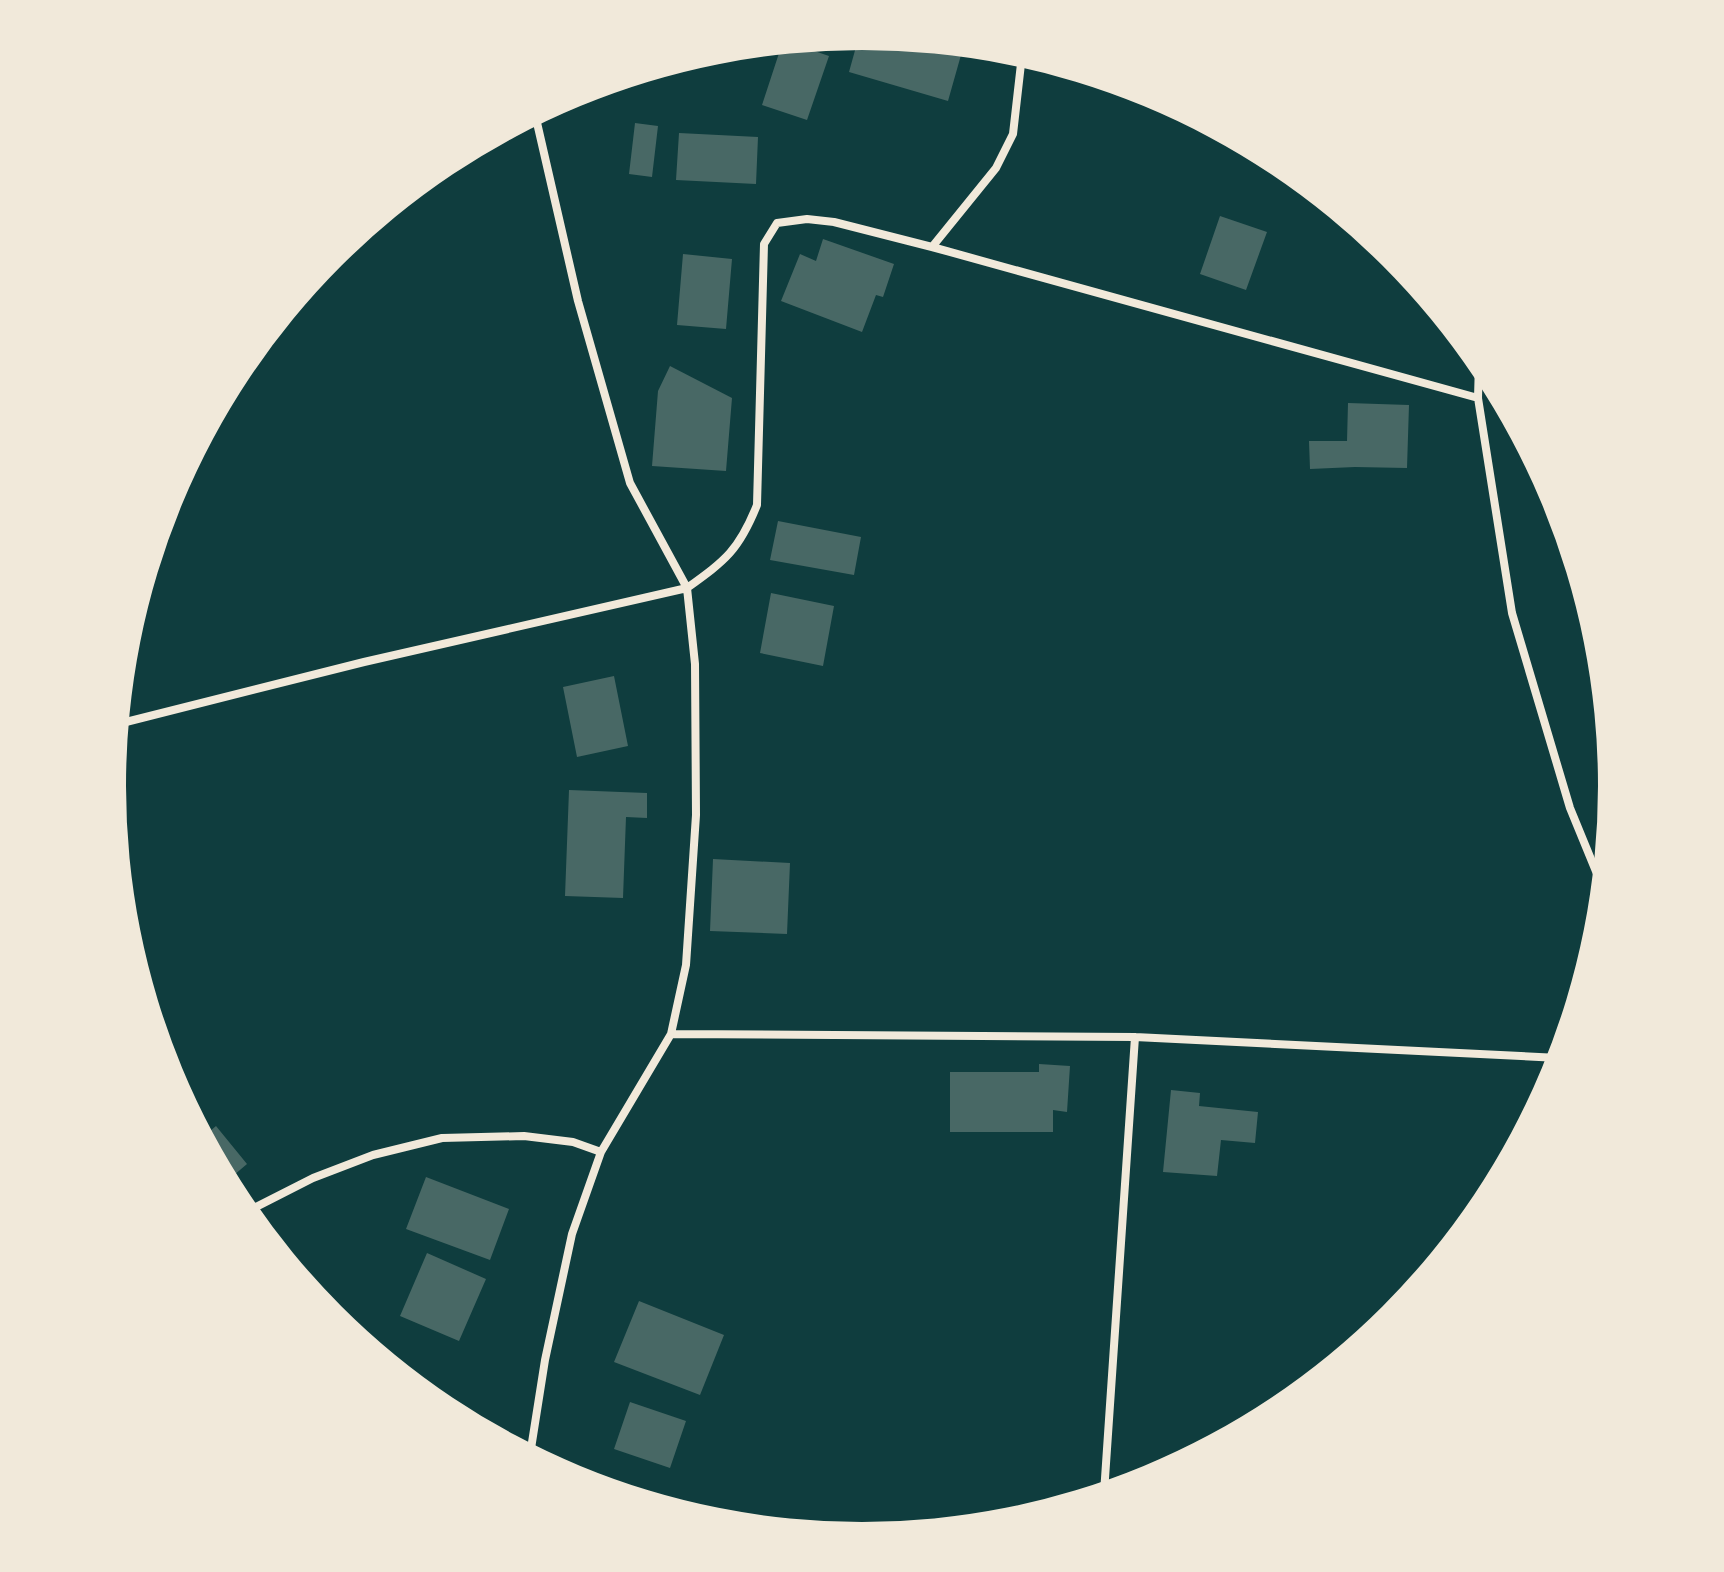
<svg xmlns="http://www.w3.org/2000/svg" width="1724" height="1572" font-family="Karla,sans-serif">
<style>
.building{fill:#486865}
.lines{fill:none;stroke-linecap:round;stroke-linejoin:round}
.minor{stroke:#f1e9da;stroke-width:8}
</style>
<rect width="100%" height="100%" fill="#0f3d3e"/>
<!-- building -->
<path class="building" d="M 859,36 L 909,41 L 961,55 L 948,101 L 849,72 Z
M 791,43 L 829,56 L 807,120 L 762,105 L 782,44 Z
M 635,123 L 658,126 L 652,177 L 629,174 Z
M 679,133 L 758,137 L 756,184 L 676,180 Z
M 1220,216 L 1267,232 L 1246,290 L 1200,274 Z
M 823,239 L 894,264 L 883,297 L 876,295 L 862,332 L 781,301 L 800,254 L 816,261 Z
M 683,254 L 732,259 L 726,329 L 677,325 Z
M 670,366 L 732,398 L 726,471 L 652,466 L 658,391 Z
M 1348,403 L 1409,405 L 1407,468 L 1355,467 L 1310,469 L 1309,441 L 1347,441 Z
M 778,521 L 861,537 L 854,575 L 770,560 Z
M 771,593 L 834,606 L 823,666 L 760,653 Z
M 614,676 L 628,746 L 577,757 L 563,687 Z
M 569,790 L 647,793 L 647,818 L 626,817 L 623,898 L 565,896 Z
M 713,859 L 790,863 L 787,934 L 710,931 Z
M 1039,1064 L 1070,1066 L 1067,1112 L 1053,1110 L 1053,1132 L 950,1132 L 950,1072 L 1039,1072 Z
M 1171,1090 L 1200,1093 L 1199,1106 L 1258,1112 L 1255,1143 L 1221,1140 L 1217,1176 L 1163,1172 Z
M 216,1126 L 247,1164 L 227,1181 L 203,1137 Z
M 426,1177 L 509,1209 L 490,1260 L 406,1229 Z
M 427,1253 L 486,1279 L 459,1341 L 400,1316 Z
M 639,1301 L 724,1335 L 700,1395 L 614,1362 Z
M 630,1402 L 686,1421 L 670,1468 L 614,1449 Z"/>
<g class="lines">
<!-- minor -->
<path class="minor" d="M 535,114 L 578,301 L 630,483 L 687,588 L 695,664 L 696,815 L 686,965 L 671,1034
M 932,247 L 996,168 L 1013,134 L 1022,55
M 1479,362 L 1478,398 L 1512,613 L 1570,808 L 1602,886
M 118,724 L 364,662 L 687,588 C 726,560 739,550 757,505 L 764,244 L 777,223 L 807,219 L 834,222 L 932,247 L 1478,398
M 246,1212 L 313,1178 L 373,1155 L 442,1138 L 524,1136 L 573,1142 L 601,1152
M 530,1455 L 545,1360 L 572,1234 L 601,1152 L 671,1034 L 1135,1037 L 1559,1058
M 1104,1493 L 1135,1037"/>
</g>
<!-- crop -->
<path d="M0 0H1724V1572H0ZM126 786a736 736 0 1 1 1472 0a736 736 0 1 1-1472 0Z" fill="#f1e9da" fill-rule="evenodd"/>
</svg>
